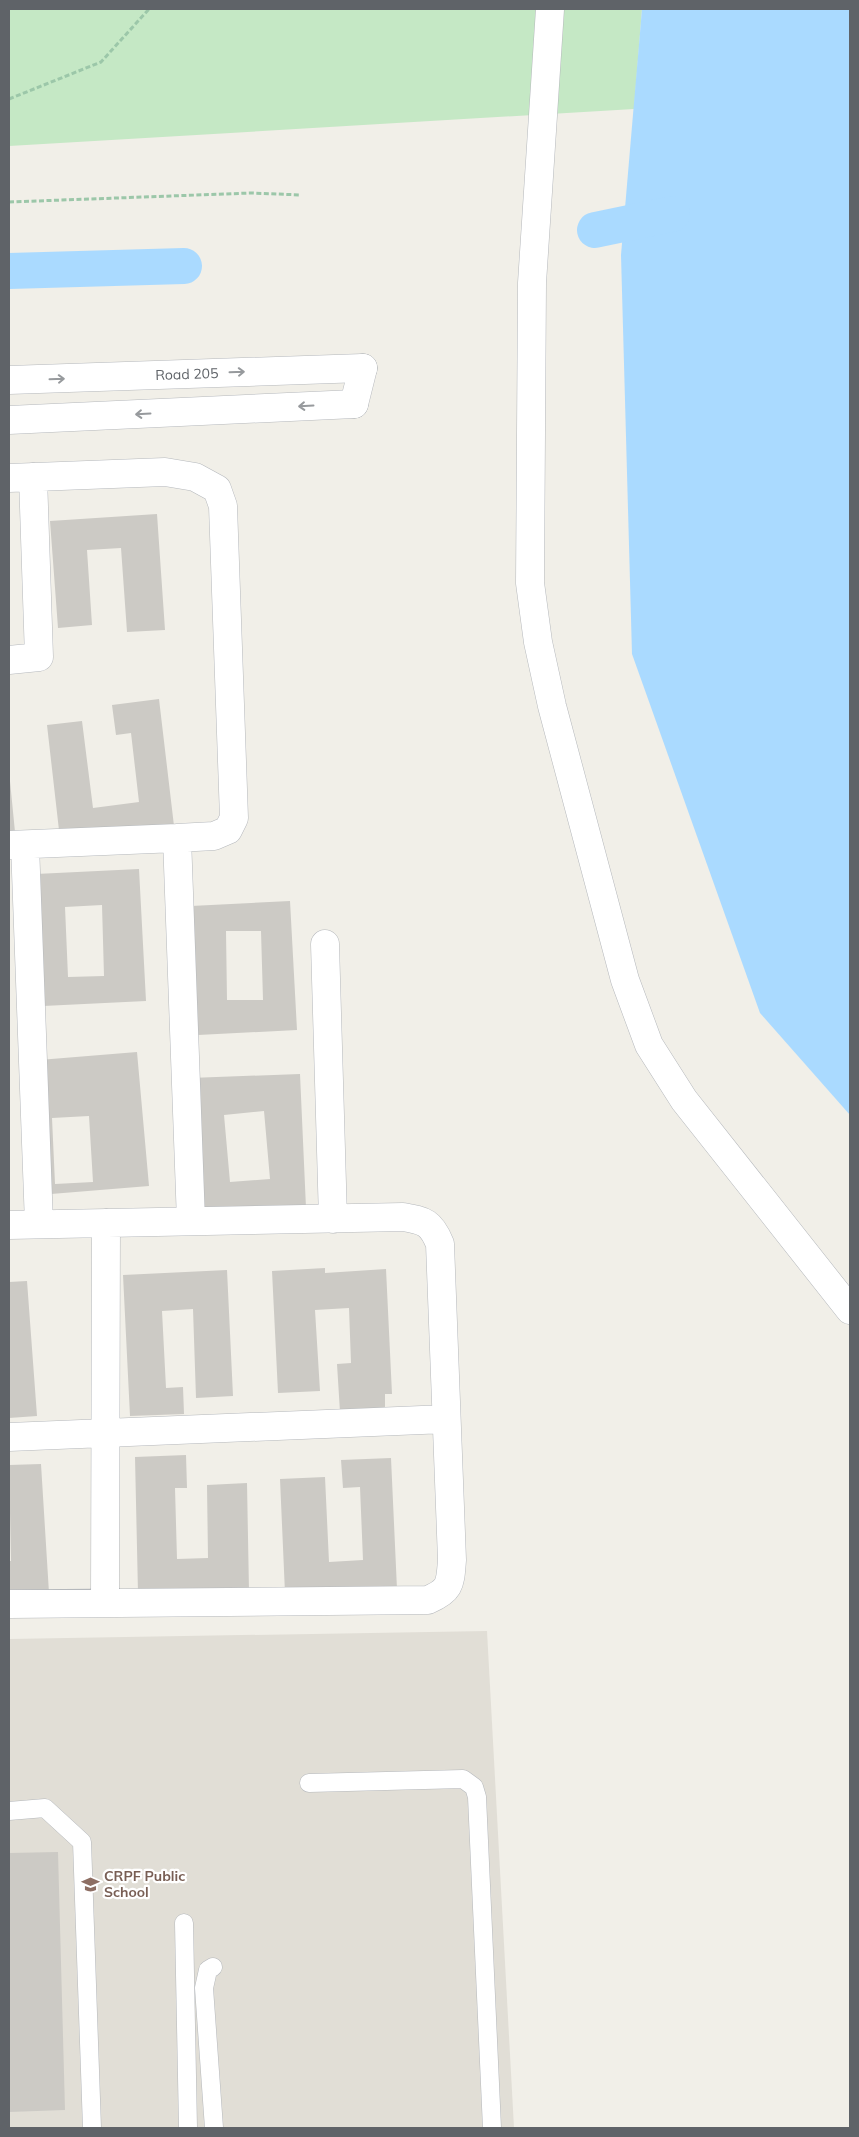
<svg xmlns="http://www.w3.org/2000/svg" width="859" height="2137" font-family="Mulish,sans-serif">
<style>
.education{fill:#e1ded6}
.green{fill:#c5e8c5}
.water{fill:#aadaff}
.lines{fill:none;stroke-linecap:round;stroke-linejoin:round}
.canal{stroke:#aadaff;stroke-width:36}
.building{fill:#cccac5;fill-rule:evenodd}
.service-casing{stroke:#b5b8bc;stroke-width:19}
.minor-casing{stroke:#b5b8bc;stroke-width:29}
.tertiary-casing{stroke:#b5b8bc;stroke-width:29}
.path{stroke:#9cc7a9;stroke-width:3;stroke-dasharray:5 2.5;stroke-linecap:butt}
.service{stroke:#fff;stroke-width:18}
.minor{stroke:#fff;stroke-width:28}
.tertiary{stroke:#fff;stroke-width:28}
.oneway{stroke:#979a9d}
.labels{text-anchor:middle;stroke-width:4.5;stroke-linejoin:round;paint-order:stroke}
.street-label{font-size:14px;fill:#5f6368;stroke:#fff}
.education-label{font-size:14px;font-weight:bold;fill:#785e54;stroke:#fff;text-anchor:start}
</style>
<rect width="100%" height="100%" fill="#f1efe8"/>
<!-- education -->
<path class="education" d="M 487,1631 L 514,2128 L 9,2128 L 9,1639 Z"/>
<!-- green -->
<path class="green" d="M 9,9 L 642,9 L 634,109 L 9,146 Z"/>
<!-- water -->
<path class="water" d="M 642,9 L 850,9 L 850,1115 L 760,1013 L 632,654 L 621,255 Z"/>
<g class="lines">
<!-- canal -->
<path class="canal" d="M 595,230 L 672,214
M 9,271 L 184,266"/>
</g>
<!-- building -->
<path class="building" d="M 157,514 L 165,630 L 127,632 L 121,548 L 87,550 L 92,625 L 58,628 L 50,521 Z
M 159,699 L 174,826 L 60,839 L 47,725 L 82,721 L 93,808 L 139,802 L 131,733 L 116,735 L 112,705 Z
M 9,771 L 15,832 L 9,832 Z
M 139,869 L 146,1001 L 43,1006 L 36,874 ZM 102,905 L 104,976 L 68,977 L 65,907 Z
M 290,901 L 297,1030 L 198,1035 L 191,906 ZM 226,931 L 261,931 L 263,1000 L 227,1000 Z
M 137,1052 L 149,1186 L 51,1194 L 39,1060 ZM 89,1116 L 93,1182 L 55,1184 L 52,1118 Z
M 300,1074 L 306,1208 L 196,1213 L 190,1078 ZM 264,1111 L 270,1179 L 230,1182 L 224,1115 Z
M 325,1268 L 325,1273 L 386,1269 L 392,1394 L 385,1394 L 385,1410 L 340,1412 L 337,1364 L 351,1363 L 349,1308 L 315,1310 L 320,1391 L 278,1393 L 272,1271 Z
M 227,1270 L 233,1396 L 196,1398 L 193,1309 L 162,1311 L 166,1388 L 183,1387 L 184,1414 L 130,1416 L 123,1275 Z
M 27,1281 L 37,1416 L 9,1418 L 9,1282 Z
M 186,1455 L 187,1488 L 175,1488 L 177,1559 L 208,1558 L 207,1485 L 247,1483 L 249,1591 L 138,1593 L 135,1457 Z
M 391,1458 L 397,1589 L 285,1593 L 280,1479 L 325,1477 L 329,1562 L 363,1560 L 360,1487 L 343,1488 L 341,1460 Z
M 41,1464 L 49,1593 L 9,1595 L 9,1561 L 11,1561 L 9,1465 Z
M 58,1852 L 65,2110 L 9,2112 L 9,1853 Z"/>
<g class="lines">
<defs>
<path id="service" d="M 309,1783 L 463,1779 L 474,1787 L 477,1797 L 492,2128
M 9,1811 L 45,1808 L 82,1842 L 92,2128
M 184,1923 L 188,2128
M 213,1967 L 208,1970 L 204,1988 L 214,2128"/>
<path id="minor" d="M 550,9 L 532,283 L 530,583 L 538,642 L 552,706 L 625,980 L 649,1045 L 684,1100 L 850,1310
M 354,404 L 363,368
M 9,478 L 165,472 L 195,477 L 217,489 L 223,506 L 234,818 L 228,830 L 214,836 L 177,838
M 9,660 L 39,657 L 33,477
M 9,845 L 177,838 L 191,1221
M 25,845 L 39,1224
M 325,944 L 333,1219
M 9,1225 L 403,1217 C 425,1221 431,1222 440,1244 L 452,1560 C 450,1584 451,1590 428,1600 L 9,1604
M 9,1437 L 446,1419
M 105,1602 L 106,1223"/>
<g id="tertiary">
<path id="s1" d="M 9,380 L 363,368"/>
<path d="M 9,420 L 354,404"/>
</g>
</defs>
<!-- service casing -->
<use href="#service" class="service-casing"/>
<!-- minor casing -->
<use href="#minor" class="minor-casing"/>
<!-- tertiary casing -->
<use href="#tertiary" class="tertiary-casing"/>
<!-- path -->
<path class="path" d="M 9,99 L 101,62 L 149,9
M 9,202 L 251,193 L 301,195"/>
<!-- service -->
<use href="#service" class="service"/>
<!-- minor -->
<use href="#minor" class="minor"/>
<!-- tertiary -->
<use href="#tertiary" class="tertiary"/>
</g>
<!-- one-way arrows -->
<defs><path id="oneway-shaft" d="M-6 0H5M1.5-3L5.5 0L1.5 3" fill="none" stroke-width="1.6" stroke-linecap="round" stroke-linejoin="round" transform="scale(1.25)"/></defs>
<g class="oneway">
<use href="#oneway-shaft" transform="translate(237 372) rotate(-2)"/>
<use href="#oneway-shaft" transform="translate(57 379) rotate(-2)"/>
<use href="#oneway-shaft" transform="translate(306 406) rotate(177)"/>
<use href="#oneway-shaft" transform="translate(143 414) rotate(177)"/>
</g>
<!-- icons -->
<defs>
<symbol id="school-bare" viewBox="-9 -9 18 18"><path d="M0-5L7-2L0 1L-7-2ZM-4 1L0 2.5L4 1V4Q0 6-4 4Z" fill="#8d6e63" stroke="#fff" stroke-width="2.5" paint-order="stroke"/></symbol>
</defs>
<g fill-rule="evenodd">
<use href="#school-bare" x="78" y="1872" width="25" height="25"/>
</g>
<g class="labels">
<!-- street labels -->
<g class="street-label">
<text dy="5" stroke="none"><textPath href="#s1" startOffset="178">Road 205</textPath></text>
</g>
<!-- education labels -->
<g class="education-label">
<text x="104" y="1881">CRPF Public<tspan x="104" dy="16">School</tspan></text>
</g>
</g>
<!-- border -->
<rect width="859" height="2137" fill="none" stroke="#5f6368" stroke-width="20"/>
</svg>
